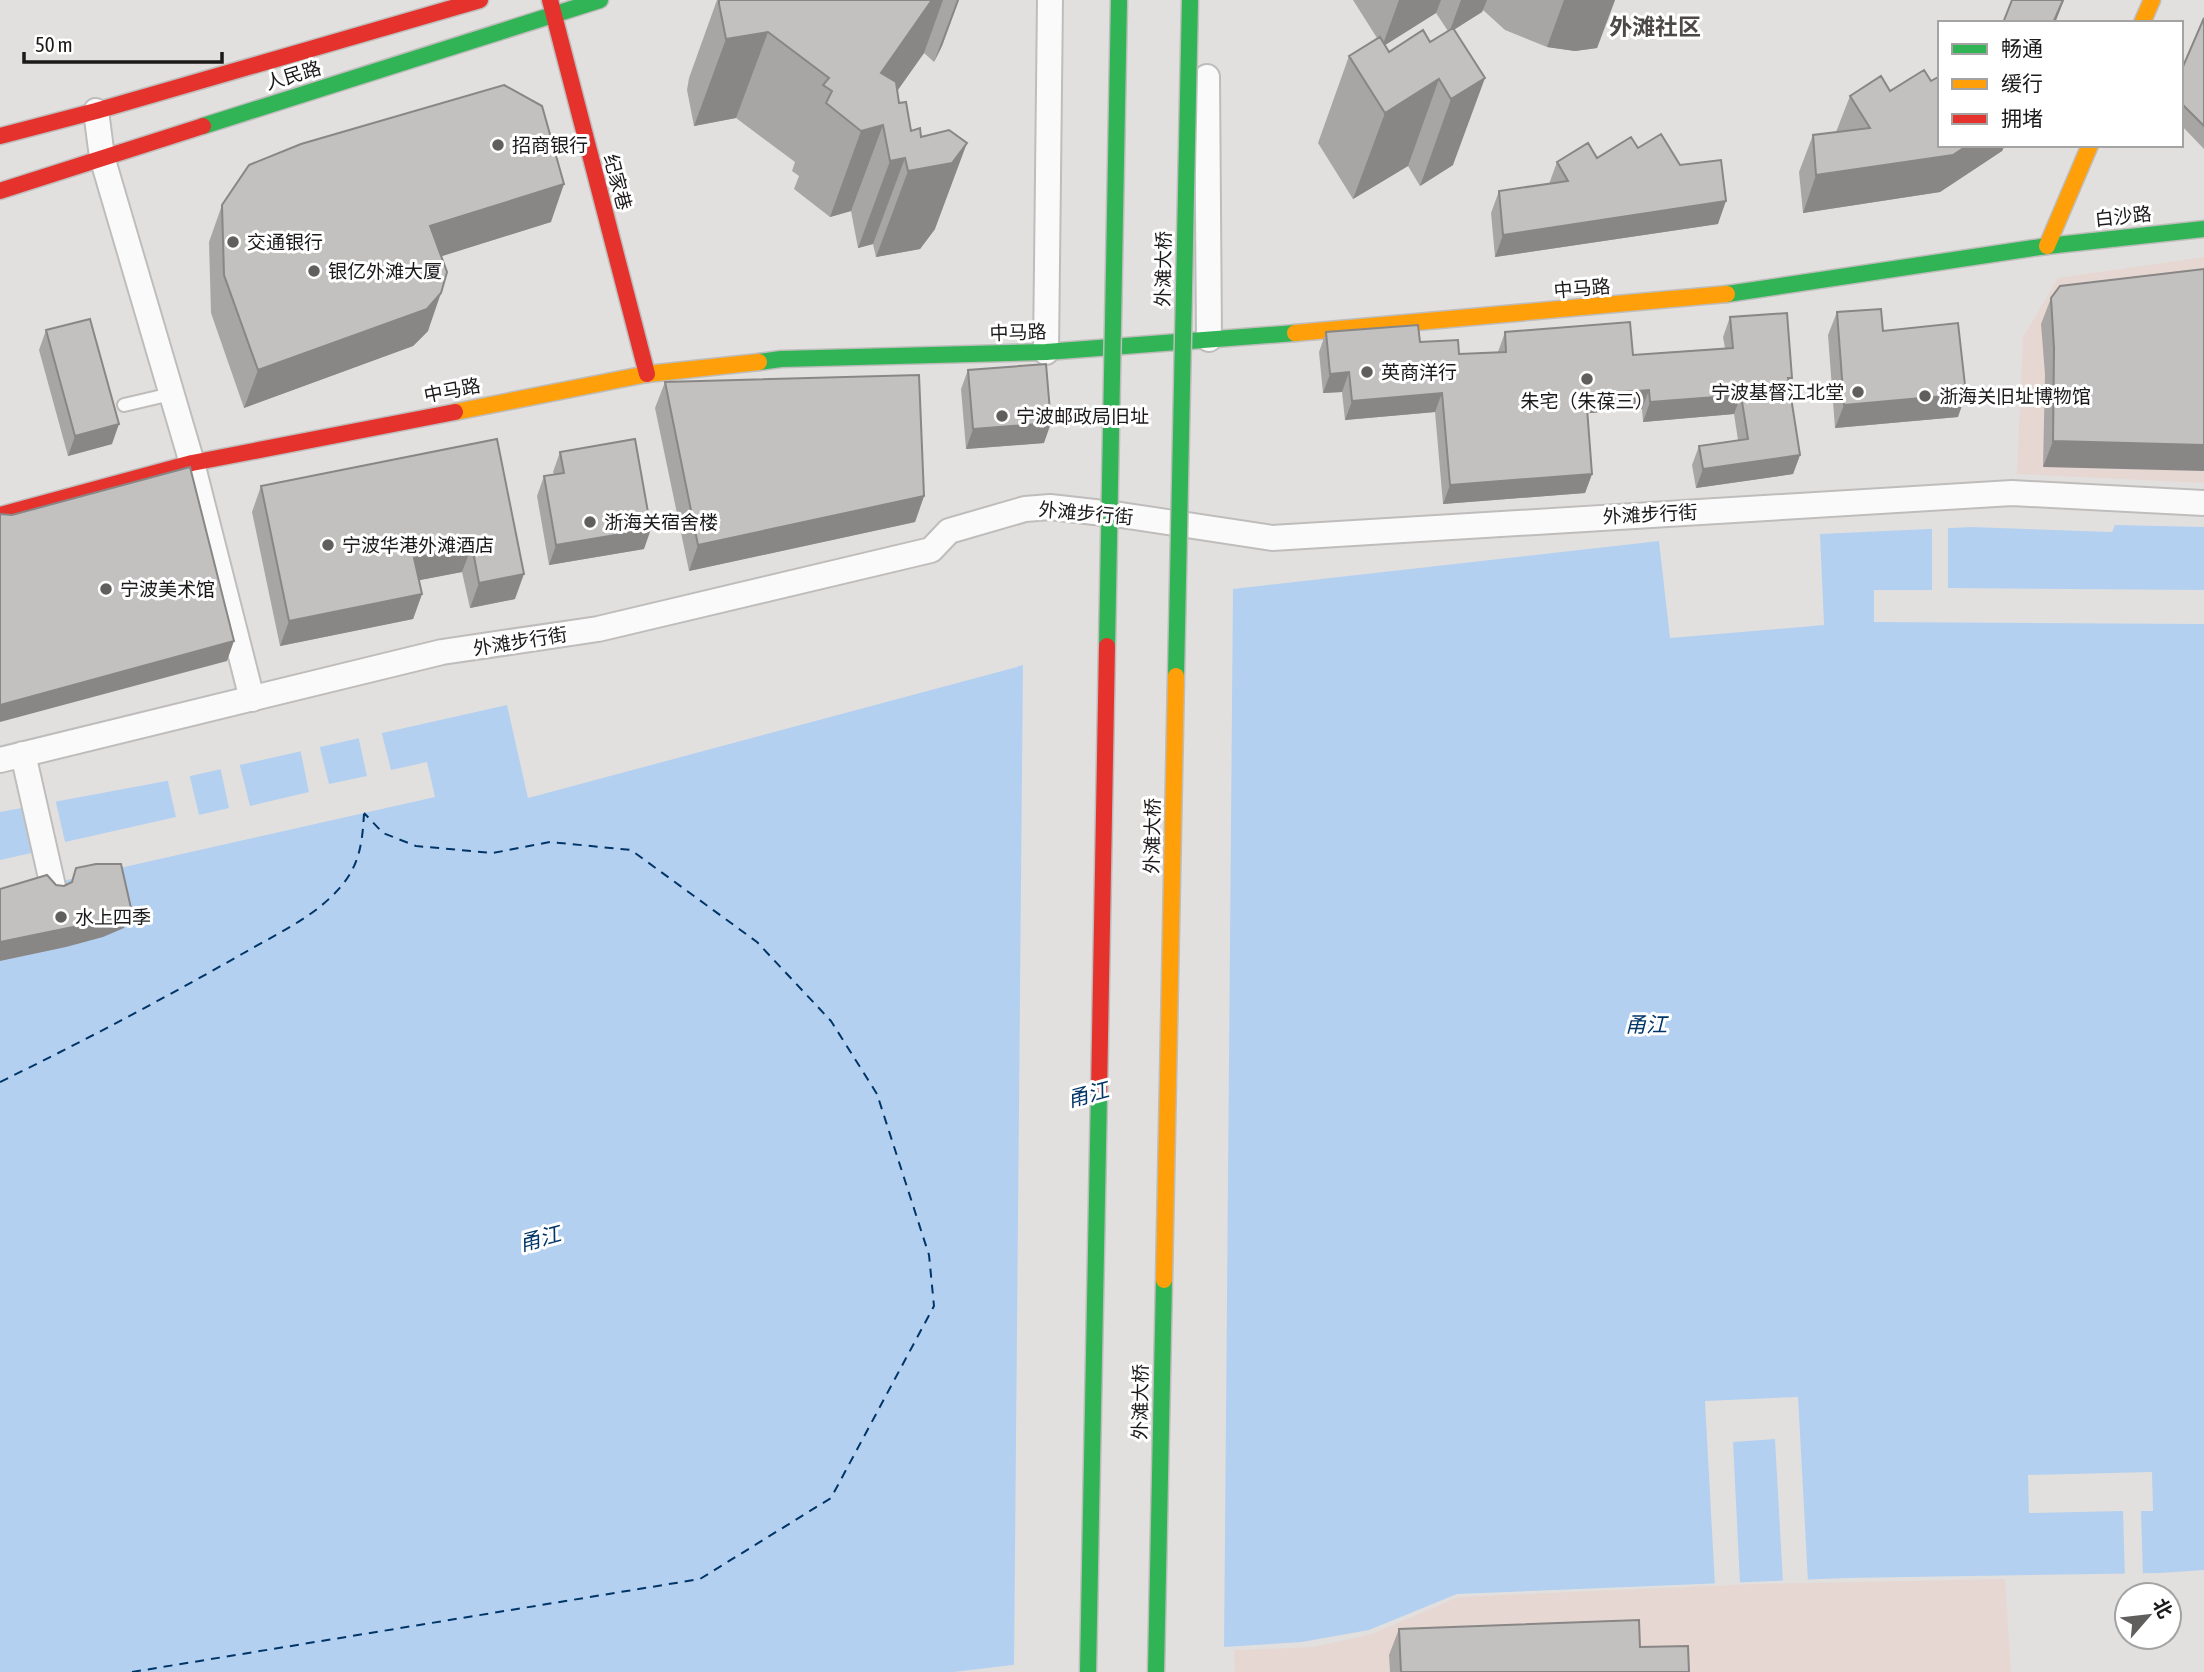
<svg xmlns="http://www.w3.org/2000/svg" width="2204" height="1672" font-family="'Asap Condensed','Noto Sans SC',sans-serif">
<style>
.commercial{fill:#e6d7d3}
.water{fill:#b4d0f0}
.pier{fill:#e2e0de}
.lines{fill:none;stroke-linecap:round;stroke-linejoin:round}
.ferry{stroke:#003568;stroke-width:2;stroke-dasharray:9 7;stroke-linecap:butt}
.lane-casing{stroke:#bfbdbc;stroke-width:16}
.street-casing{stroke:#bfbdbc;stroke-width:28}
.fast-casing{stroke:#bfbdbc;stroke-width:19}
.slow-casing{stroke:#bfbdbc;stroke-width:19}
.jam-casing{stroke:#bfbdbc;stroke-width:19}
.lane{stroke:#fbfafa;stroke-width:12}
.street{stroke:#fbfafa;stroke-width:24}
.fast{stroke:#30b455;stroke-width:16}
.slow{stroke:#ff9f0a;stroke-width:16}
.jam{stroke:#e5322d;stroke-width:16}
.fast-bridge-casing{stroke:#bebdbc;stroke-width:19;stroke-linecap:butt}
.slow-bridge-casing{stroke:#bebdbc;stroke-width:19;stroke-linecap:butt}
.jam-bridge-casing{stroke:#bebdbc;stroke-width:19;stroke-linecap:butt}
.fast-bridge{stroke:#30b455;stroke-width:16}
.slow-bridge{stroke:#ff9f0a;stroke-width:16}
.jam-bridge{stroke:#e5322d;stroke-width:16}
.wall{fill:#a8a6a4;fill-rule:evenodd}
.shaded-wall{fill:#888786}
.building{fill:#c3c1bf;stroke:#888786;stroke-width:2}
.poi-dot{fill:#615f5e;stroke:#fff;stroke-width:2.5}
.labels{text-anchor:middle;stroke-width:6;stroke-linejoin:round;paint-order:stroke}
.street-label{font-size:19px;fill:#1b1919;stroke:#fff}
.poi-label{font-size:19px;fill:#1b1919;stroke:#fff;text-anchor:start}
.water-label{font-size:21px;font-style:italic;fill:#003568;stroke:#fff}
.quarter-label{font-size:23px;font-weight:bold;fill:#4d4947;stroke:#fff}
</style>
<rect width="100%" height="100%" fill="#e2e0de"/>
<!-- commercial -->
<path class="commercial" d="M 2204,257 L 2204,483 L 2017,474 L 2023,337 L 2058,278 Z
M 2005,1579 L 2011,1672 L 1235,1672 L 1234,1650 L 1313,1647 L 1372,1634 L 1458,1597 L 1753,1584 Z"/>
<!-- water -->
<path class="water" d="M 2115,525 L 2204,527 L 2204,1570 L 2160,1573 L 1847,1578 L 1457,1594 L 1369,1630 L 1302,1642 L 1096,1655 L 954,1672 L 0,1672 L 0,812 L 177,779 L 507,705 L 528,798 L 1017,667 L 1224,590 L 1659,541 L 1670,638 L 1824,625 L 1820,534 L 1972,527 L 2112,532 Z"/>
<!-- pier -->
<path class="pier" d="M 1948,525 L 1948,588 L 2204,590 L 2204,624 L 1874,622 L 1874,590 L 1932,590 L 1932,526 Z
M 1233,585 L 1224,1651 L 1097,1658 L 1014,1668 L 1023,661 L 1223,586 Z
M 381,730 L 391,770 L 427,762 L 435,797 L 0,895 L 0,860 L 36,852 L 25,804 L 55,798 L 65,842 L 176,817 L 167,777 L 189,773 L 199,815 L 229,808 L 220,766 L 239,762 L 250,806 L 309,792 L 300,748 L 319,744 L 329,784 L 367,776 L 358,735 Z
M 1798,1397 L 1808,1582 L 1783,1583 L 1775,1439 L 1733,1442 L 1740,1584 L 1715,1586 L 1705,1401 Z
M 2152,1472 L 2153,1511 L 2141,1511 L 2143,1577 L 2125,1577 L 2123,1511 L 2029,1513 L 2028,1475 Z"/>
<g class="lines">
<!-- ferry -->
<path class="ferry" d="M 0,1082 C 82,1042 163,999 242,954 C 271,937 308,920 332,896 C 358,871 362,849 364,814
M 132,1672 L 700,1579 L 831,1498 L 934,1306 L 929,1255 L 877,1094 L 831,1021 L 757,942 L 631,850 L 550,842 L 493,853 L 416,846 L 383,833 L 364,813"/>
<defs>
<path id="lane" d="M 124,405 L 171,394"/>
<path id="street" d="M 1207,77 L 1209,339
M 96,111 L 102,157 L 192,463 L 252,699
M 1046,352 L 1050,0
M 23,754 L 54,891
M 0,760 L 442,652 L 598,629 L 931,550 L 949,531 L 1025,509 L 1050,507 L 1121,515 L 1272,538 L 2012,493 L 2204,503"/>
<path id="fast" d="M 203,126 L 600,0
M 1727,294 L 2047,246 L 2204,229
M 759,362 L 781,359 L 1046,352 L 1295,333"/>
<path id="slow" d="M 2142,23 L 2152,0
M 2047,246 L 2090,145
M 1295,333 L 1727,294
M 455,412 L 647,374 L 759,362"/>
<path id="jam" d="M 550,0 L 647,374
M 0,136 L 96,111 L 480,0
M 0,191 L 203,126
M 0,515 L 192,463 L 455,412"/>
</defs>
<!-- lane casing -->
<use href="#lane" class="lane-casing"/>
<!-- street casing -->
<use href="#street" class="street-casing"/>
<!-- fast casing -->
<use href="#fast" class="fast-casing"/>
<!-- slow casing -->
<use href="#slow" class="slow-casing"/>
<!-- jam casing -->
<use href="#jam" class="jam-casing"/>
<!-- lane -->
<use href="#lane" class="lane"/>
<!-- street -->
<use href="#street" class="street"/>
<!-- fast -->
<use href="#fast" class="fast"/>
<!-- slow -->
<use href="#slow" class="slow"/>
<!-- jam -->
<use href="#jam" class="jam"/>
<defs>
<path id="fast-bridge" d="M 1107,646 L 1119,0
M 1176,676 L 1190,0
M 1088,1672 L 1099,1093
M 1156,1672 L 1164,1280"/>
<path id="slow-bridge" d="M 1164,1280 L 1176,676"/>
<path id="jam-bridge" d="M 1099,1093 L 1107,646"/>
</defs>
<!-- fast-bridge casing -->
<use href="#fast-bridge" class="fast-bridge-casing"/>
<!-- slow-bridge casing -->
<use href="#slow-bridge" class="slow-bridge-casing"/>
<!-- jam-bridge casing -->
<use href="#jam-bridge" class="jam-bridge-casing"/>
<!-- fast-bridge -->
<use href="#fast-bridge" class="fast-bridge"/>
<!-- slow-bridge -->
<use href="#slow-bridge" class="slow-bridge"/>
<!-- jam-bridge -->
<use href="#jam-bridge" class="jam-bridge"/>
</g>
<!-- wall -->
<path class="wall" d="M 717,0 L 959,0 L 942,46 L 934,62 L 924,53 L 897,91 L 899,103 L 911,131 L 935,229 L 920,249 L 876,257 L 873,244 L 858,248 L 851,211 L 830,217 L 794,189 L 799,176 L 792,171 L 795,162 L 736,118 L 694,126 L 687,90 L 689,78 Z
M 1353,0 L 1615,0 L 1597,48 L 1575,51 L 1547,47 L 1505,30 L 1483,10 L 1482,12 L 1454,29 L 1453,165 L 1420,186 L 1408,166 L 1353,199 L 1318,143 L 1349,56 L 1377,38 ZM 1436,13 L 1448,31 L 1430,42 L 1389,52 L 1385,45 Z
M 2204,18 L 2204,149 L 2181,125 L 2181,71 Z
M 1931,81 L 1940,145 L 2005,145 L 2002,151 L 1940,192 L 1803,213 L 1799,172 L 1813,135 L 1836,132 L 1850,96 L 1890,91 Z
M 1638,148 L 1680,165 L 1718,224 L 1495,257 L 1491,213 L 1499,191 L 1549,184 L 1557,162 L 1597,158 Z
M 222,205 L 551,222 L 441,256 L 428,331 L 413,346 L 244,408 L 211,313 L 209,242 Z
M 2204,269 L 2043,467 L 2045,374 L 2041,324 L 2051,298 Z
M 1837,312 L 1883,331 L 1958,417 L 1835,428 L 1828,335 Z
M 1730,317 L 1789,387 L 1800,455 L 1793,474 L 1696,488 L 1692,465 L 1699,446 L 1738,440 L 1734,414 L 1643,422 L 1642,409 L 1587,413 L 1592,474 L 1585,493 L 1443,504 L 1435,412 L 1345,420 L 1342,392 L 1323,393 L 1319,352 L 1326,332 L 1420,342 L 1459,354 L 1498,352 L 1505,332 L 1633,355 L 1725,348 L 1723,337 Z
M 46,330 L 112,444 L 68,456 L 39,350 Z
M 968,370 L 1044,443 L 966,449 L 961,389 Z
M 665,382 L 924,496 L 915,522 L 689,571 L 655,408 Z
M 497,439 L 515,599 L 470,608 L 462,572 L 419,580 L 422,594 L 413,619 L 280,646 L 252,512 L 261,486 Z
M 560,452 L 644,549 L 549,565 L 537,496 L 544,476 L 554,474 L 553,472 Z
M 1399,1629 L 1640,1647 L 1689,1672 L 1390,1672 L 1389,1655 Z"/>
<!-- shaded-wall -->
<path class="shaded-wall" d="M 932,0 L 943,0 L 924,53 L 871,128 L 883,125 L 851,211 L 830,217 L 861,131 L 881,73 Z
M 957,0 L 959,0 L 942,46 L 934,62 Z
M 1399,0 L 1441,0 L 1436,13 L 1382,47 Z
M 1461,0 L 1487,0 L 1482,12 L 1449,33 Z
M 1564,0 L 1615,0 L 1597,48 L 1575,51 L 1547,47 Z
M 2063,0 L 2064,0 L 2055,23 L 2053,23 Z
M 768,32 L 736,118 L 694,126 L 726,39 Z
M 1485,78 L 1453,165 L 1420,186 L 1451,99 Z
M 1439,79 L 1408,166 L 1353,199 L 1385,113 Z
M 967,143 L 935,229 L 920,249 L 876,257 L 908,171 Z
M 1968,145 L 2005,145 L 2002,151 L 1940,192 L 1803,213 L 1816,175 Z
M 905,158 L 873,244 L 858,248 L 890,161 Z
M 564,184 L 551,222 L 417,264 L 430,226 Z
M 1726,201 L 1718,224 L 1495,257 L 1503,235 Z
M 441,293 L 428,331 L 413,346 L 244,408 L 258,370 Z
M 1349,372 L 1342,392 L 1323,393 L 1330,374 Z
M 1649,390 L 1642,409 L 1579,414 L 1586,395 Z
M 1442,393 L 1435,412 L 1345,420 L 1352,401 Z
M 1966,394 L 1958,417 L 1835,428 L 1844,405 Z
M 1741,395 L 1734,414 L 1643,422 L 1650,402 Z
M 1051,423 L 1044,443 L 966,449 L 973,429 Z
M 119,424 L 112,444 L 68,456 L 75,436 Z
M 2053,441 L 2204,445 L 2204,471 L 2043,467 Z
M 1800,455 L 1793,474 L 1696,488 L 1703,469 Z
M 1592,474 L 1585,493 L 1443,504 L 1450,485 Z
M 924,496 L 915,522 L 689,571 L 698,545 Z
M 651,529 L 644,549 L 549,565 L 556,545 Z
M 472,546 L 462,572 L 405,583 L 414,558 Z
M 524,574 L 515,599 L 470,608 L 479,583 Z
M 422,594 L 413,619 L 280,646 L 289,621 Z
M 234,641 L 227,661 L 0,722 L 0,705 Z
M 131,908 L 124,928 L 103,937 L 66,947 L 0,961 L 0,942 Z"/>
<!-- building -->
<path class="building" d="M 719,0 L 932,0 L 881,73 L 896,82 L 899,103 L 906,102 L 911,131 L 920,128 L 921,137 L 949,130 L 967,143 L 952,163 L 908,171 L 905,158 L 890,161 L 883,125 L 861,131 L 826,103 L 832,91 L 823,85 L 829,78 L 768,32 L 726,39 L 719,4 Z
M 2012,0 L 2063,0 L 2053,23 L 2003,23 Z
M 2204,18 L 2204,126 L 2181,103 L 2181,71 Z
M 1453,28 L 1485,78 L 1451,99 L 1439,79 L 1385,113 L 1349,56 L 1380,37 L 1389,52 L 1423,30 L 1430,42 Z
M 1924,70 L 1931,81 L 1940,76 L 1940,145 L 1968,145 L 1953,155 L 1816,175 L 1813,135 L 1870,128 L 1850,96 L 1881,76 L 1890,91 Z
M 504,85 L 542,106 L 564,184 L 430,226 L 447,272 L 441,293 L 427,309 L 258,370 L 224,275 L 222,205 L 249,165 L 301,144 Z
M 1661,134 L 1680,165 L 1721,160 L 1726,201 L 1503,235 L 1499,191 L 1568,181 L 1557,162 L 1588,143 L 1597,158 L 1631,137 L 1638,148 Z
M 2204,269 L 2204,445 L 2053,441 L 2054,348 L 2051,298 L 2060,286 Z
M 1881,309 L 1883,331 L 1958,323 L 1966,394 L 1844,405 L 1837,312 Z
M 1787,313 L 1792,378 L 1788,378 L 1800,455 L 1703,469 L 1699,446 L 1748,439 L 1741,395 L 1650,402 L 1649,390 L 1586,395 L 1592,474 L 1450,485 L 1442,393 L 1352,401 L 1349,372 L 1330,374 L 1326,332 L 1418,325 L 1420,342 L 1458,340 L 1459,354 L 1506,352 L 1505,332 L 1630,322 L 1633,355 L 1733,348 L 1730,317 Z
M 90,319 L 119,424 L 75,436 L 46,330 Z
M 1046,364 L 1051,423 L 973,429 L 968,370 Z
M 919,375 L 924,496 L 698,545 L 665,382 Z
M 497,439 L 524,574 L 479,583 L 472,546 L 414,558 L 422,594 L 289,621 L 261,486 Z
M 635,439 L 651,529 L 556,545 L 544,476 L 564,473 L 560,452 Z
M 190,467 L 234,641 L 0,705 L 0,514 L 12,515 Z
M 96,864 L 121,864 L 131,908 L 110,918 L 73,927 L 0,942 L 0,889 L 47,875 L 56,885 L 64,886 L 72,882 L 76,868 Z
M 1639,1620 L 1640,1647 L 1688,1646 L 1689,1672 L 1401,1672 L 1399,1629 Z"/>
<!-- markers -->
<g class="poi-dot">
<circle cx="498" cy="145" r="7"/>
<circle cx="233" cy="242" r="7"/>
<circle cx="314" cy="271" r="7"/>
<circle cx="1367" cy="372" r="7"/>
<circle cx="1587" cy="379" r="7"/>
<circle cx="1858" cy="392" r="7"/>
<circle cx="1925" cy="396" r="7"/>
<circle cx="1002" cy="416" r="7"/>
<circle cx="590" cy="522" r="7"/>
<circle cx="328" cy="545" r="7"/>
<circle cx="106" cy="589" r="7"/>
<circle cx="61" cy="917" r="7"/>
</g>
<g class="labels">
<!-- street labels -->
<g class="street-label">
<text transform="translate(293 75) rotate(-17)" y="7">人民路</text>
<text transform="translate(618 182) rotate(75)" y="7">纪家巷</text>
<text transform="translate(2123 216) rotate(-6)" y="7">白沙路</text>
<text transform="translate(1163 269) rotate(-89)" y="7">外滩大桥</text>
<text transform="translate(1582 288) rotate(-5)" y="7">中马路</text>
<text transform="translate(1018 332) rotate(-2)" y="7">中马路</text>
<text transform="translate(452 390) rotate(-11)" y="7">中马路</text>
<text transform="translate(1086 513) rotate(5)" y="7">外滩步行街</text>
<text transform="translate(1650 514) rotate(-3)" y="7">外滩步行街</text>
<text transform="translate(520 641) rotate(-9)" y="7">外滩步行街</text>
<text transform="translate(1152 836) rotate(-89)" y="7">外滩大桥</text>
<text transform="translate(1140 1402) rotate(-89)" y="7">外滩大桥</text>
</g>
<!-- poi labels -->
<g class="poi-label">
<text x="512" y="152">招商银行</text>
<text x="247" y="249">交通银行</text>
<text x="328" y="278">银亿外滩大厦</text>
<text x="1381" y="379">英商洋行</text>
<text x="1844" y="399" text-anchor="end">宁波基督江北堂</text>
<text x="1939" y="403">浙海关旧址博物馆</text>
<text x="1587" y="408" text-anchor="middle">朱宅（朱葆三）</text>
<text x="1016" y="423">宁波邮政局旧址</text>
<text x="604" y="529">浙海关宿舍楼</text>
<text x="342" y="552">宁波华港外滩酒店</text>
<text x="120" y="596">宁波美术馆</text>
<text x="75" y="924">水上四季</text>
</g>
<!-- water labels -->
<g class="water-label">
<text x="1646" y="1032">甬江</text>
<text transform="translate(1088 1095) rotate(-15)" y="7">甬江</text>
<text transform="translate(540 1239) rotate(-15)" y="7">甬江</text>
</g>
<!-- quarter labels -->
<g class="quarter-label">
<text x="1655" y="35">外滩社区</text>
</g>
</g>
<!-- legend -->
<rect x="1938" y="21" width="245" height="126" fill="#ffffff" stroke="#a4a3a3" stroke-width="2"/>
<rect x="1952" y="44" width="35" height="10" fill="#30b455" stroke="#a4a3a3" stroke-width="2"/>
<text x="2001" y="56" font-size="21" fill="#1b1919">畅通</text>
<rect x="1952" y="79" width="35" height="10" fill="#ff9f0a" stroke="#a4a3a3" stroke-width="2"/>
<text x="2001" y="91" font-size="21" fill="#1b1919">缓行</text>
<rect x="1952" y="114" width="35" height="10" fill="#e5322d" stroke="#a4a3a3" stroke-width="2"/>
<text x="2001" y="126" font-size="21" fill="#1b1919">拥堵</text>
<!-- north arrow -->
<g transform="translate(2148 1616) rotate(62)"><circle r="33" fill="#ffffff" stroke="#a4a3a3" stroke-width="2"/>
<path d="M0-5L12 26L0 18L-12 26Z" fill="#615f5e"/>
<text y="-10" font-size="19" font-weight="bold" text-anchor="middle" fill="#1b1919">北</text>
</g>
<!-- scale -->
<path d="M24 52v10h198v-10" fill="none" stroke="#1b1919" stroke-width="3.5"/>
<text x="35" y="52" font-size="21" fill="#1b1919" stroke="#ffffff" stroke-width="5" paint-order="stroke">50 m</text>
</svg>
